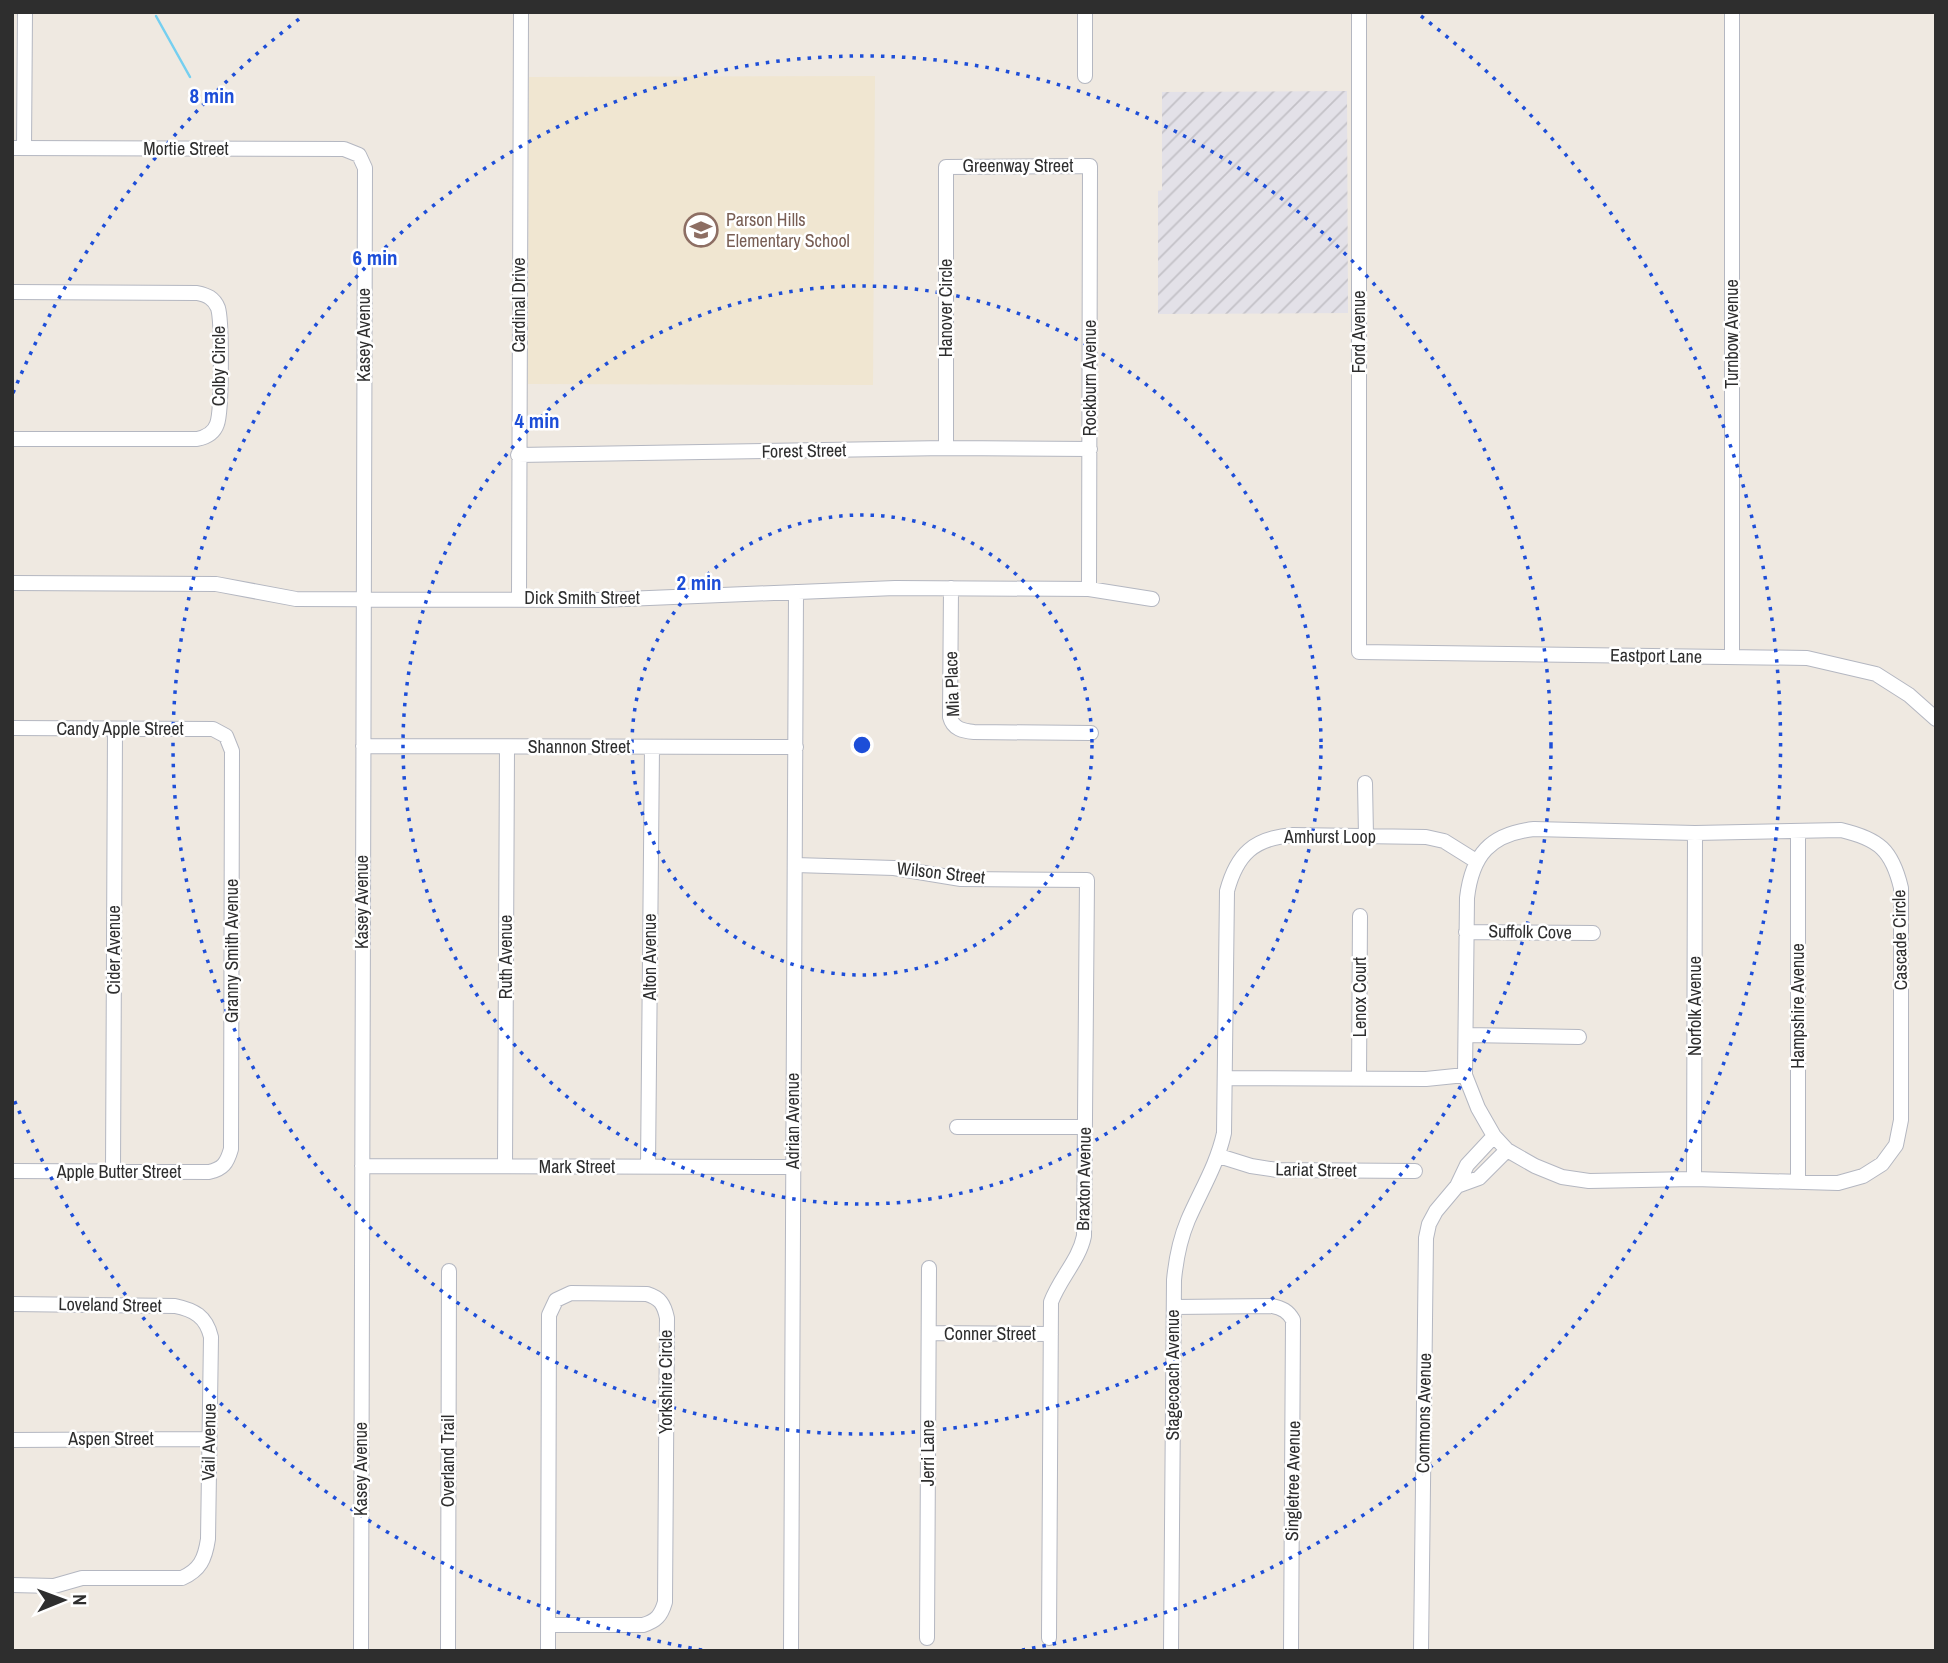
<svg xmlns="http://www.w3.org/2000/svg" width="1948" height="1663" font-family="'Archivo Narrow',sans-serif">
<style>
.industrial{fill:url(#industrial-furrows)}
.education{fill:#f0e6d1}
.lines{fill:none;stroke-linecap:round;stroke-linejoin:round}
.stream{stroke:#75cff0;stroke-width:2.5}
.minor-casing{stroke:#b4b7c1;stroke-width:16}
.minor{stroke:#fff;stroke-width:14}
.ring{fill:none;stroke:#1d4ed8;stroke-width:3.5;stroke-dasharray:3.5 7}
.labels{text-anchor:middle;stroke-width:5;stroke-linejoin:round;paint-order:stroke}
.street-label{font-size:18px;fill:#2e2e2e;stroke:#fff}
.education-label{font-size:18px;fill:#785e54;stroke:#fff;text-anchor:start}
.centre{fill:#1d4ed8;stroke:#fff;stroke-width:3.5}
.ring-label{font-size:21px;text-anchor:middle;font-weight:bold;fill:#1d4ed8;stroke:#fff;stroke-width:5;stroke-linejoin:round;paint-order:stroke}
</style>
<defs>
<pattern id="industrial-furrows" width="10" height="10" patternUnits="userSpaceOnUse" patternTransform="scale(1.75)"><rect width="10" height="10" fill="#e3e1e8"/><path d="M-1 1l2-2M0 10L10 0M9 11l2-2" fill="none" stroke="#c3c1c7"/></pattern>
</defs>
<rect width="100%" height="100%" fill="#efe9e1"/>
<!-- industrial -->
<path class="industrial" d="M 1347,91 L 1348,313 L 1158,314 L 1158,191 L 1162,190 L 1162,92 Z"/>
<!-- education -->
<path class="education" d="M 875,76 L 873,385 L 528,384 L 529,77 Z"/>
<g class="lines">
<!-- stream -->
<path class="stream" d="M 156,16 L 190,77"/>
<defs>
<path id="minor" d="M 1359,12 L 1359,652 L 1807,658 L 1876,674 L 1909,695 L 1936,719
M 1085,76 L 1085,12
M 12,148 L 344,149 L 359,155 L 365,168 L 361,1651
M 24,148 L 25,12
M 12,292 L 197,293 C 207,295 214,298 218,308 C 222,321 222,411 217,424 C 214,433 207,437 197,439 L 12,439
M 946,448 L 946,167 L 1090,166 L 1089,589
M 518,455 L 946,448 L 1090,449
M 12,583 L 216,584 L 296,599 L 601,600 L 895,588 L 1089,589 L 1152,599
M 951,588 L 950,717 C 953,729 963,731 974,732 L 1091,733
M 519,598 L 521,12
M 1732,656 L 1732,12
M 12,728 L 213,729 L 226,736 L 232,751 L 231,1149 C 227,1163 223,1169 209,1172 L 12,1171
M 363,746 L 796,747
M 1365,783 L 1366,836
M 1534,829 L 1695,833 L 1841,830 C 1879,839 1892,850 1901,888 L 1901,1120 L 1896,1145 L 1882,1164 L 1863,1176 L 1838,1183 L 1694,1179 L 1589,1181 L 1562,1177 L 1535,1166 L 1507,1150 L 1494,1136 L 1478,1108 L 1465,1075 L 1467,898 C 1472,855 1490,834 1534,829 Z
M 795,865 L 894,868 L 961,879 L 1087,880 L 1084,1236 C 1079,1260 1060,1278 1051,1302 L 1049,1638
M 1466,932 L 1593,933
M 1466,1035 L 1579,1037
M 1225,1078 L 1426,1079 L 1465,1075
M 1359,1079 L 1360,916
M 957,1127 L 1085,1127
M 1219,1156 L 1251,1166 L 1277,1170 L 1415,1171
M 362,1166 L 793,1167
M 505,1166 L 507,747
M 648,1167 L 652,747
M 113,1172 L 115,729
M 1694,1179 L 1695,833
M 1798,1182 L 1798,831
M 1457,1186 L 1479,1178 L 1507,1150
M 12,1304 L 175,1306 C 194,1310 206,1316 211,1337 L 208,1539 C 205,1559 200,1570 182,1578 L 82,1578 L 54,1586 L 12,1585
M 1174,1307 L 1272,1306 C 1282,1308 1288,1311 1293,1320 L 1291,1651
M 929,1333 L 1051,1334
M 12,1440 L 210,1439
M 548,1625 L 643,1625 C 656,1621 661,1616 665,1602 L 667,1318 C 664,1304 660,1298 647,1294 L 571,1293 L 556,1300 L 549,1315 L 548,1646 L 548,1651
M 927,1638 L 929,1268
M 448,1651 L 449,1271
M 791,1651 L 796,592
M 1171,1651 L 1174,1280 C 1176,1259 1180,1239 1188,1220 C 1201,1190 1217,1165 1224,1133 L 1227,891 C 1237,854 1254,838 1293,835 L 1426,837 L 1444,841 L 1476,861
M 1421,1651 L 1426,1238 L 1429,1224 L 1436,1211 L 1457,1186 L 1467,1165 L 1494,1136"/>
</defs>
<!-- minor casing -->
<use href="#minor" class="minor-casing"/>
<!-- minor -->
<use href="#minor" class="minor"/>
</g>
<!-- distance rings -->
<g class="ring">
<circle cx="862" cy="745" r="230"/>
<circle cx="862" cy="745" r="459"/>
<circle cx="862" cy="745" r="689"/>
<path d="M702 1650A919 919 0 0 1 13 1097M13 393A919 919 0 0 1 303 16M1421 16A919 919 0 0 1 1022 1650"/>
</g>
<!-- icons -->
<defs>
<symbol id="school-ring" viewBox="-11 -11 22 22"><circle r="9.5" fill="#fff" stroke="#8d6e63" stroke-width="1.5"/><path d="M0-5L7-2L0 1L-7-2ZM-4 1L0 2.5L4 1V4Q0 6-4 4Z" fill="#8d6e63"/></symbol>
</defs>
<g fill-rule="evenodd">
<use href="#school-ring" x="682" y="211" width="38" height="38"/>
</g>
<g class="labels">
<!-- street labels -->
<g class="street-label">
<text x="186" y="155">Mortie Street</text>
<text x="1018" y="172">Greenway Street</text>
<text transform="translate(519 305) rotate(-90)" y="6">Cardinal Drive</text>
<text transform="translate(946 308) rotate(-90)" y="6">Hanover Circle</text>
<text transform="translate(1359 332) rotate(-90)" y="6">Ford Avenue</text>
<text transform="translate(1732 334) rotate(-90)" y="6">Turnbow Avenue</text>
<text transform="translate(364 335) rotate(-90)" y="6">Kasey Avenue</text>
<text transform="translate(219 366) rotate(-90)" y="6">Colby Circle</text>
<text transform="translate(1090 378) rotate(-90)" y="6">Rockburn Avenue</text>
<text transform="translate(804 451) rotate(-1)" y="6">Forest Street</text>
<text x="582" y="604">Dick Smith Street</text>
<text transform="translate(1656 656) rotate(1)" y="6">Eastport Lane</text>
<text transform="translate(952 684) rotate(-92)" y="6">Mia Place</text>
<text x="120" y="735">Candy Apple Street</text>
<text x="579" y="753">Shannon Street</text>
<text x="1330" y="843">Amhurst Loop</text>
<text transform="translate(941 873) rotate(6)" y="6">Wilson Street</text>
<text transform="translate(362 902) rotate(-90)" y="6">Kasey Avenue</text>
<text transform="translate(1530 932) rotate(1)" y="6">Suffolk Cove</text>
<text transform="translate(1900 940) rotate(-91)" y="6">Cascade Circle</text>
<text transform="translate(114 950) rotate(-90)" y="6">Cider Avenue</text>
<text transform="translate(232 951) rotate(-90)" y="6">Granny Smith Avenue</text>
<text transform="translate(506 957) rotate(-90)" y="6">Ruth Avenue</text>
<text transform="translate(650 957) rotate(-90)" y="6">Alton Avenue</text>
<text transform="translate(1360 997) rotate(-90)" y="6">Lenox Court</text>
<text transform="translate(1695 1006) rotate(-90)" y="6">Norfolk Avenue</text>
<text transform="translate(1798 1006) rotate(-90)" y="6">Hampshire Avenue</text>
<text transform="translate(793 1121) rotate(-90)" y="6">Adrian Avenue</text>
<text x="577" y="1173">Mark Street</text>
<text transform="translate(1316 1170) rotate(1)" y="6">Lariat Street</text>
<text x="119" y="1178">Apple Butter Street</text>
<text transform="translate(1084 1179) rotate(-89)" y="6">Braxton Avenue</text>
<text transform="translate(110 1305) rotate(1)" y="6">Loveland Street</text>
<text x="990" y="1340">Conner Street</text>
<text transform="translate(1173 1375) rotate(-90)" y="6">Stagecoach Avenue</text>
<text transform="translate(666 1382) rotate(-90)" y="6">Yorkshire Circle</text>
<text transform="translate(1424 1413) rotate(-89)" y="6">Commons Avenue</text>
<text x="111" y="1445">Aspen Street</text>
<text transform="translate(209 1442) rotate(-89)" y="6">Vail Avenue</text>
<text transform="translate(928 1453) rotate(-90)" y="6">Jerri Lane</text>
<text transform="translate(448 1461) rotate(-90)" y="6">Overland Trail</text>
<text transform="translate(361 1469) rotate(-90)" y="6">Kasey Avenue</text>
<text transform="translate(1293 1481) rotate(-89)" y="6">Singletree Avenue</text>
</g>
<!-- education labels -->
<g class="education-label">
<text x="726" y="226">Parson Hills<tspan x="726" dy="21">Elementary School</tspan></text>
</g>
</g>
<circle cx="862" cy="745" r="10" class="centre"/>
<g class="ring-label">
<text x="212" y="103">8 min</text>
<text x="375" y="265">6 min</text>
<text x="537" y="428">4 min</text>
<text x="699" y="590">2 min</text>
</g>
<!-- border -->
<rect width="1948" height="1663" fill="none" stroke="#2e2e2e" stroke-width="28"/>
<!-- north arrow -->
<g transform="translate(63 1600) rotate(89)" stroke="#ffffff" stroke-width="5" paint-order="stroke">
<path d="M0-5L12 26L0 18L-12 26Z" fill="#2e2e2e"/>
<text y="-10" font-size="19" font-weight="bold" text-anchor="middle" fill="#2e2e2e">N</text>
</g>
</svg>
